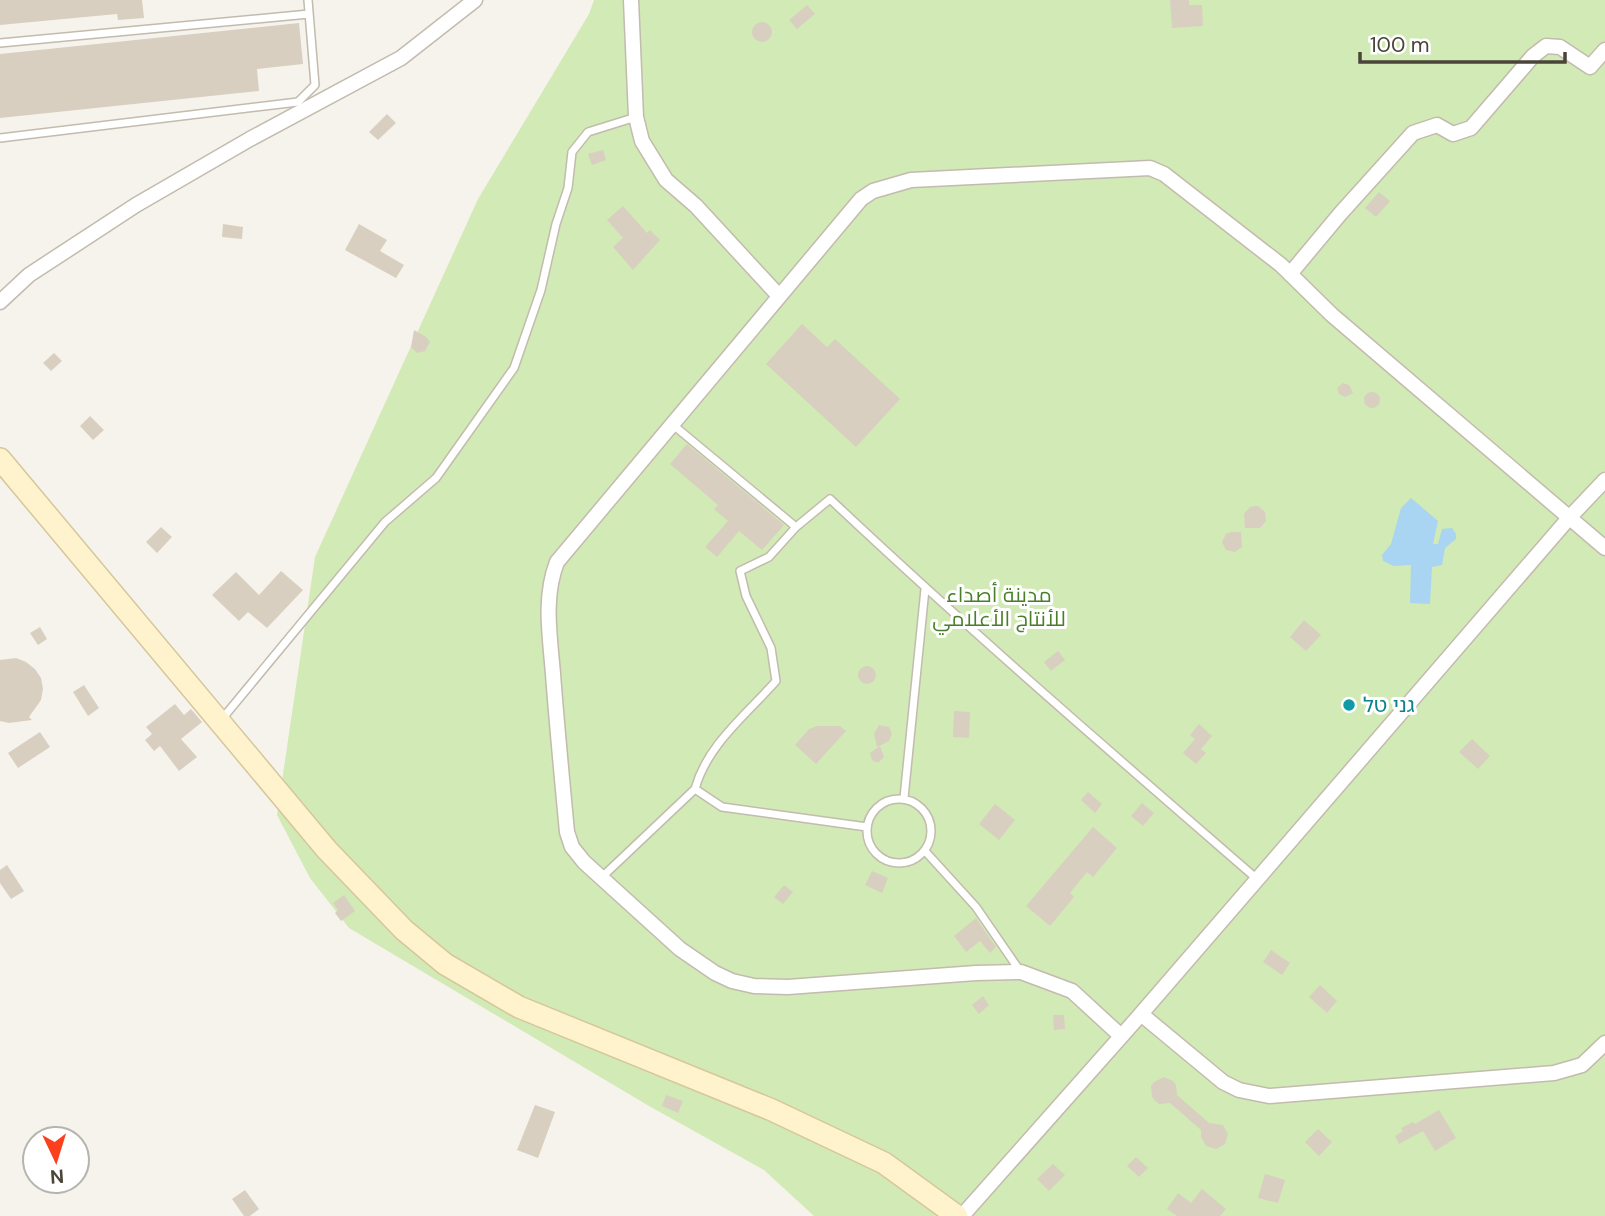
<svg xmlns="http://www.w3.org/2000/svg" width="1605" height="1216" font-family="'DM Sans',Cairo,'Noto Sans Hebrew',sans-serif">
<style>
.green{fill:#d2eab5}
.water{fill:#a9d4f2}
.building{fill:#d8cfc1}
.lines{fill:none;stroke-linecap:round;stroke-linejoin:round}
.lane-casing{stroke:#c2bbae;stroke-width:10}
.street-casing{stroke:#c2bbae;stroke-width:17}
.secondary-casing{stroke:#d6c79b;stroke-width:24}
.lane{stroke:#fff;stroke-width:7}
.street{stroke:#fff;stroke-width:14}
.secondary{stroke:#fff3cd;stroke-width:21}
.culture-dot{fill:#0f9aa8;stroke:#fff;stroke-width:2.5}
.labels{text-anchor:middle;stroke-width:6;stroke-linejoin:round;paint-order:stroke}
.park-label{font-size:21px;fill:#4a7f2a;stroke:#fff}
.culture-label{font-size:21px;fill:#0d838f;stroke:#fff;text-anchor:start}
</style>
<rect width="100%" height="100%" fill="#f6f3ec"/>
<!-- green -->
<path class="green" d="M 594,0 L 1605,0 L 1605,1216 L 814,1216 L 764,1170 L 649,1106 L 349,928 L 310,878 L 277,815 L 315,557 L 478,199 L 589,14 Z"/>
<!-- water -->
<path class="water" d="M 1411,498 L 1438,521 L 1433,544 L 1438,544 L 1442,529 L 1452,528 L 1456,534 L 1456,539 L 1445,548 L 1442,565 L 1432,567 L 1430,604 L 1410,603 L 1411,565 L 1394,566 L 1383,561 L 1382,555 L 1391,544 L 1401,508 Z"/>
<!-- building -->
<path class="building" d="M 0,0 L 142,0 L 144,18 L 118,20 L 117,14 L 0,25 Z
M 1170,0 L 1189,0 L 1189,5 L 1202,5 L 1203,26 L 1172,28 Z
M 807,5 L 815,14 L 797,29 L 789,20 Z
M752 32a10 10 0 1 1 20 0a10 10 0 1 1-20 0Z
M 299,23 L 303,64 L 257,69 L 259,91 L 0,118 L 0,54 Z
M 387,114 L 396,123 L 378,140 L 369,132 Z
M 603,150 L 606,160 L 592,165 L 588,154 Z
M 1379,192 L 1390,201 L 1376,217 L 1365,208 Z
M 623,206 L 647,233 L 650,230 L 660,240 L 633,270 L 613,247 L 623,238 L 607,220 Z
M 223,224 L 243,227 L 242,239 L 222,237 Z
M 359,224 L 387,240 L 380,251 L 404,265 L 396,278 L 345,250 Z
M 802,324 L 827,347 L 835,339 L 900,399 L 856,447 L 766,364 Z
M 414,330 L 426,337 L 430,342 L 425,351 L 417,353 L 411,347 Z
M 54,353 L 62,361 L 51,371 L 43,363 Z
M 1343,383 L 1349,385 L 1353,393 L 1345,397 L 1339,394 L 1337,388 Z
M1364 400a8 8 0 1 1 16 0a8 8 0 1 1-16 0Z
M 90,416 L 104,430 L 93,440 L 80,426 Z
M 687,444 L 784,525 L 762,550 L 739,531 L 717,557 L 705,547 L 728,521 L 714,509 L 718,505 L 670,464 Z
M 1254,506 L 1258,506 L 1265,512 L 1266,521 L 1260,528 L 1245,528 L 1244,514 L 1250,507 Z
M 161,527 L 172,537 L 157,553 L 146,542 Z
M 1231,532 L 1241,532 L 1242,547 L 1235,552 L 1226,550 L 1222,542 L 1226,534 Z
M 281,571 L 303,590 L 267,628 L 248,612 L 239,621 L 212,595 L 236,572 L 259,595 Z
M 1304,620 L 1321,635 L 1306,651 L 1290,637 Z
M 40,627 L 47,639 L 38,645 L 30,633 Z
M 1058,651 L 1065,660 L 1051,671 L 1044,662 Z
M 16,658 L 26,662 L 35,669 L 41,678 L 43,689 L 41,700 L 29,717 L 32,720 L 9,723 L 0,721 L 0,660 Z
M858 675a9 9 0 1 1 18 0a9 9 0 1 1-18 0Z
M 84,685 L 99,708 L 88,716 L 73,692 Z
M 175,704 L 184,715 L 191,709 L 202,722 L 181,739 L 197,757 L 179,771 L 160,746 L 154,751 L 145,740 L 152,734 L 146,727 Z
M 954,711 L 970,712 L 969,738 L 953,737 Z
M 1199,724 L 1212,736 L 1201,749 L 1206,753 L 1196,764 L 1183,753 L 1195,739 L 1190,735 Z
M 879,725 L 889,727 L 892,734 L 889,741 L 877,747 L 874,734 Z
M 817,726 L 840,726 L 846,731 L 816,764 L 795,745 L 809,729 Z
M 40,732 L 50,747 L 18,768 L 8,753 Z
M 1472,739 L 1490,756 L 1478,769 L 1459,752 Z
M 880,746 L 884,757 L 879,762 L 875,762 L 872,760 L 870,753 Z
M 1088,792 L 1102,804 L 1095,813 L 1081,800 Z
M 1142,803 L 1154,813 L 1143,826 L 1131,816 Z
M 995,804 L 1015,820 L 999,840 L 979,824 Z
M 1093,827 L 1117,848 L 1093,877 L 1087,872 L 1070,893 L 1074,897 L 1050,926 L 1026,906 Z
M 7,865 L 24,891 L 11,899 L 0,883 L 0,870 Z
M 872,871 L 888,878 L 882,893 L 865,885 Z
M 784,885 L 793,892 L 783,904 L 774,897 Z
M 344,895 L 355,911 L 341,921 L 335,913 L 338,910 L 333,903 Z
M 976,918 L 996,947 L 990,953 L 980,941 L 966,952 L 954,936 Z
M 1271,950 L 1290,963 L 1282,975 L 1263,962 Z
M 1320,985 L 1337,1001 L 1327,1013 L 1309,997 Z
M 983,996 L 989,1005 L 979,1014 L 972,1005 Z
M 1053,1015 L 1064,1015 L 1065,1029 L 1054,1030 Z
M 1164,1077 L 1173,1081 L 1176,1085 L 1177,1095 L 1209,1123 L 1223,1125 L 1228,1134 L 1225,1144 L 1216,1149 L 1206,1146 L 1201,1137 L 1201,1130 L 1170,1103 L 1159,1104 L 1155,1101 L 1152,1097 L 1151,1086 L 1154,1082 Z
M 666,1095 L 683,1101 L 678,1113 L 662,1106 Z
M 535,1105 L 555,1112 L 538,1158 L 517,1150 Z
M 1439,1110 L 1456,1138 L 1435,1151 L 1423,1131 L 1399,1144 L 1395,1136 L 1403,1131 L 1401,1128 L 1413,1122 L 1415,1124 Z
M 1318,1129 L 1332,1142 L 1319,1156 L 1305,1142 Z
M 1136,1157 L 1148,1168 L 1139,1177 L 1127,1166 Z
M 1053,1164 L 1065,1175 L 1049,1191 L 1037,1179 Z
M 1265,1174 L 1285,1180 L 1278,1203 L 1258,1198 Z
M 1202,1189 L 1226,1209 L 1220,1216 L 1177,1216 L 1167,1209 L 1178,1193 L 1191,1203 Z
M 245,1190 L 259,1209 L 250,1216 L 244,1216 L 232,1199 Z"/>
<g class="lines">
<defs>
<path id="lane" d="M 0,43 L 309,14
M 0,138 L 298,102 L 315,85 L 308,0
M 672,424 L 796,527 L 830,499 C 969,630 1113,754 1257,879
M 222,719 L 385,522 L 436,478 L 514,368 L 541,290 L 556,224 L 568,188 L 572,152 L 588,132 L 636,117
M 695,789 C 707,745 746,715 776,681 L 771,648 L 746,596 L 740,571 L 769,557 L 796,527
M 904,798 L 925,589
M867 831a32 32 0 1 1 64 0a32 32 0 1 1-64 0Z
M 925,851 L 976,907 L 1020,971
M 602,877 L 695,789 L 722,807 L 867,827"/>
<path id="street" d="M 631,0 L 636,117 L 642,141 L 666,180 L 696,206 L 779,296
M 1290,274 L 1340,214 L 1413,133 L 1437,125 L 1453,134 L 1471,128 L 1533,56 L 1546,46 L 1560,47 L 1590,67 L 1605,50
M 0,302 L 29,275 L 136,205 L 250,139 L 401,58 L 475,0
M 1141,1014 L 1223,1082 L 1239,1090 L 1269,1096 L 1554,1073 L 1582,1065 L 1605,1043
M 1121,1036 L 1072,991 L 1021,972 L 976,973 L 788,987 L 754,986 L 732,981 L 715,973 L 680,949 L 584,862 L 572,847 L 567,832 C 562,779 557,727 553,674 C 550,636 543,598 557,562 L 861,199 L 873,191 L 911,180 L 1150,168 L 1164,174 L 1281,265 L 1332,315 L 1605,548
M 962,1216 L 1141,1014 L 1569,518 L 1605,480"/>
<path id="secondary" d="M 0,459 L 327,850 L 404,930 L 445,964 L 519,1007 L 772,1110 L 884,1163 L 957,1216"/>
</defs>
<!-- lane casing -->
<use href="#lane" class="lane-casing"/>
<!-- street casing -->
<use href="#street" class="street-casing"/>
<!-- secondary casing -->
<use href="#secondary" class="secondary-casing"/>
<!-- lane -->
<use href="#lane" class="lane"/>
<!-- street -->
<use href="#street" class="street"/>
<!-- secondary -->
<use href="#secondary" class="secondary"/>
</g>
<!-- markers -->
<circle class="culture-dot" cx="1349" cy="705" r="7"/>
<g class="labels">
<!-- park labels -->
<g class="park-label">
<text x="999" y="602">مدينة أصداء<tspan x="999" dy="24">للأنتاج الأعلامي</tspan></text>
</g>
<!-- culture labels -->
<g class="culture-label">
<text x="1363" y="712">גני טל</text>
</g>
</g>
<!-- north arrow -->
<g transform="translate(56 1160) rotate(176)"><circle r="33" fill="#ffffff" stroke="#b7b4b0" stroke-width="2"/>
<path d="M0-5L12 26L0 18L-12 26Z" fill="#fc3f1d"/>
<text y="-10" font-size="19" font-weight="bold" text-anchor="middle" fill="#4b4439">N</text>
</g>
<!-- scale -->
<path d="M1360 52v10h205v-10" fill="none" stroke="#4b4439" stroke-width="3.5"/>
<text x="1370" y="52" font-size="21" fill="#4b4439" stroke="#ffffff" stroke-width="5" paint-order="stroke">100 m</text>
</svg>
